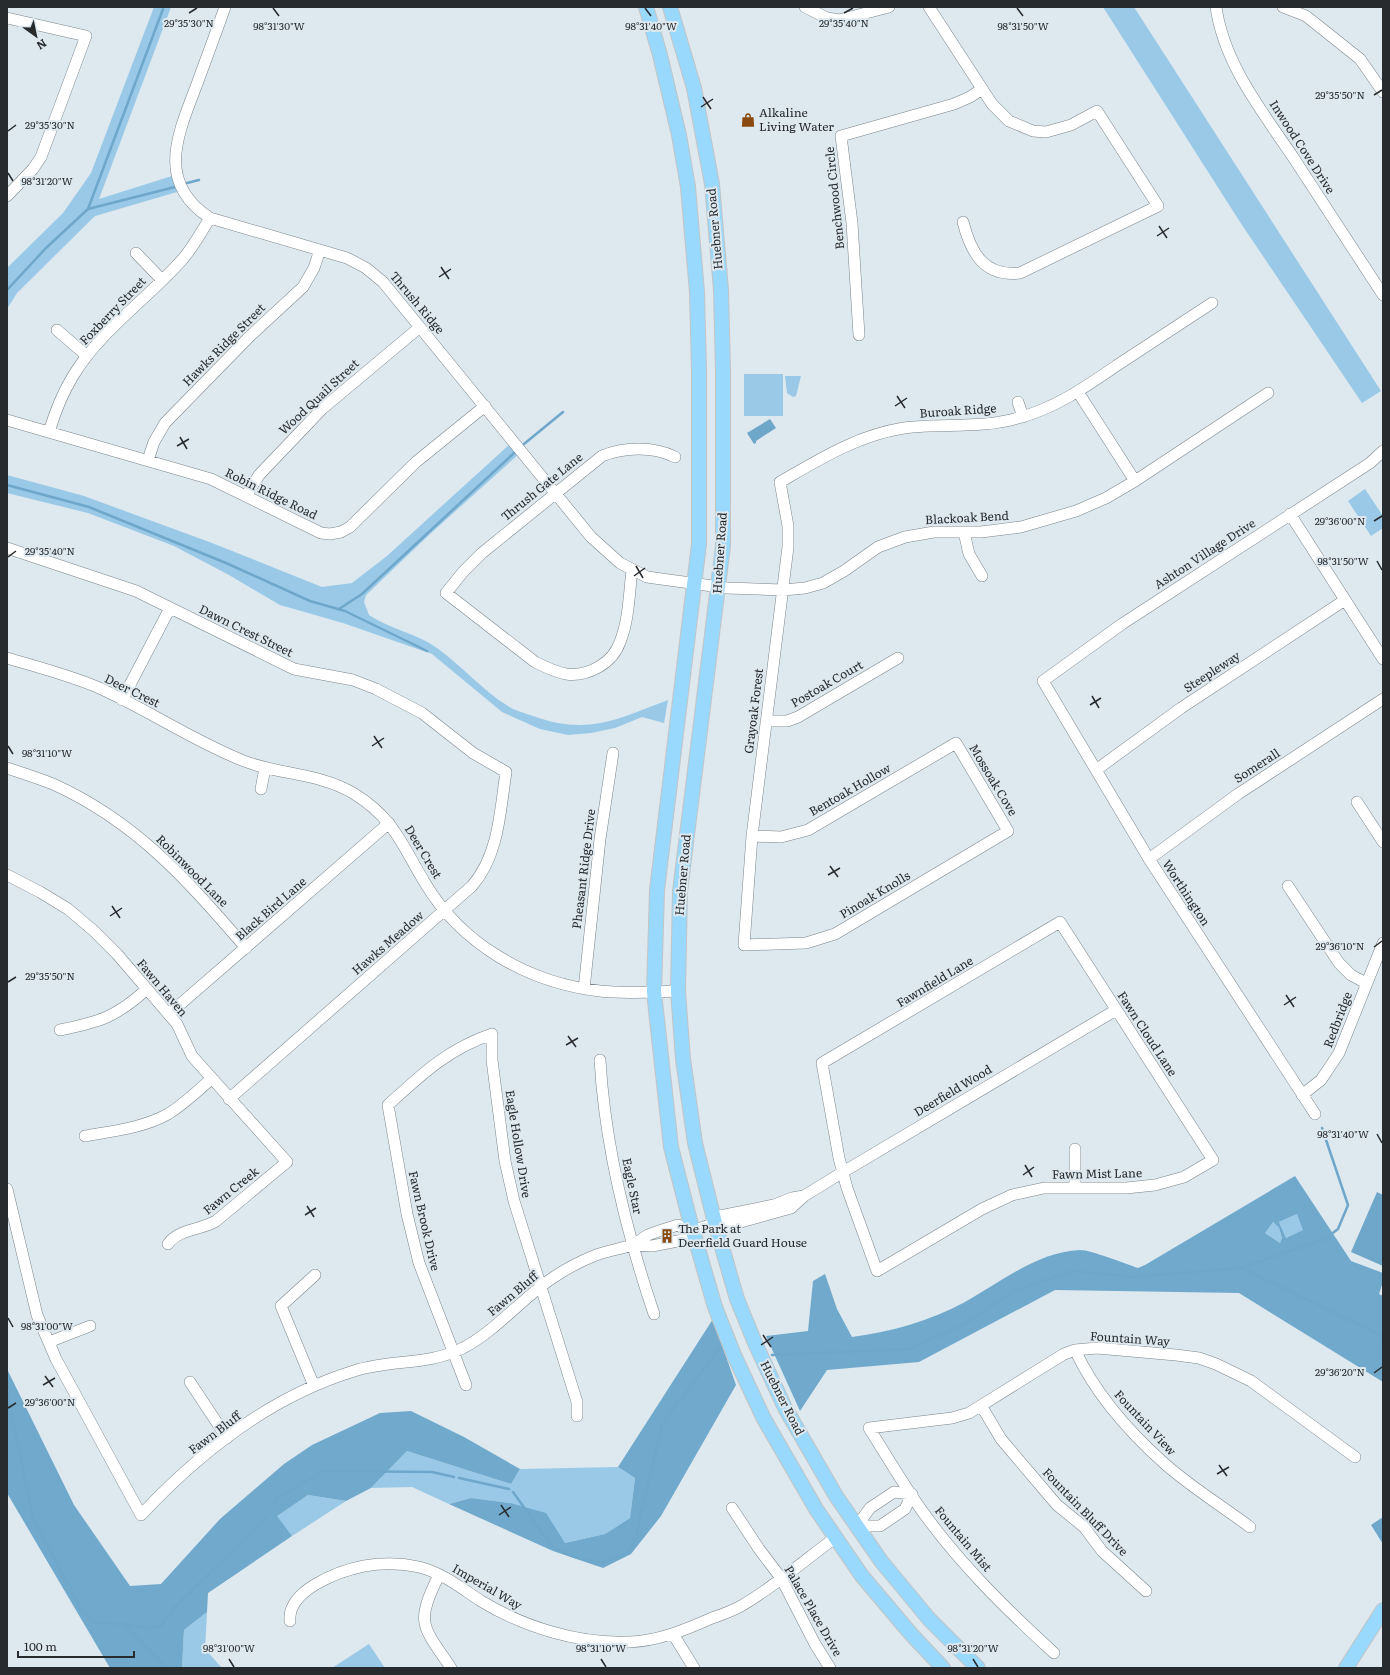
<svg xmlns="http://www.w3.org/2000/svg" width="1390" height="1675" font-family="Literata,serif">
<style>
.green{fill:#99c9e7}
.forest{fill:#70a9cc;fill-rule:evenodd}
.water{fill:#6fa7ca}
.lines{fill:none;stroke-linecap:round;stroke-linejoin:round}
.stream{stroke:#6fa7ca;stroke-width:2.5}
.minor-casing{stroke:#7b858b;stroke-width:12}
.major-casing{stroke:#c3c4c4;stroke-width:16}
.minor{stroke:#fff;stroke-width:11}
.major{stroke:#99d9fd;stroke-width:14}
.ticks{fill:none;stroke:#272b2e;stroke-width:1.5}
.labels{text-anchor:middle;stroke-width:4;stroke-linejoin:round;paint-order:stroke}
.poi-label{font-size:12px;fill:#272b2e;stroke:#dde8ef;text-anchor:start}
.street-label{font-size:12px;fill:#272b2e;stroke:#dde8ef}
.ticks-label{font-size:10px;text-anchor:middle;fill:#272b2e;stroke:#dde8ef;stroke-width:4;stroke-linejoin:round;paint-order:stroke}
</style>
<rect width="100%" height="100%" fill="#dde8ef"/>
<!-- green -->
<path class="green" d="M 154,7 L 171,7 L 99,199 L 172,176 L 177,192 L 95,216 L 17,293 L 7,309 L 7,268 L 63,213 L 91,173 Z
M 1103,7 L 1134,7 L 1381,391 L 1362,403 L 1240,222 Z
M 744,374 L 783,374 L 783,416 L 744,416 Z
M 785,376 L 801,376 L 796,396 L 793,397 L 787,393 Z
M 511,443 L 520,453 L 430,534 L 366,595 L 364,602 L 369,615 C 390,629 416,633 437,648 C 462,666 482,690 508,706 C 515,711 525,713 533,716 C 588,736 618,719 668,700 L 664,723 L 642,717 L 615,728 L 591,733 L 568,735 L 540,729 L 502,712 L 432,654 L 343,623 L 280,605 L 229,575 L 174,546 L 88,513 L 7,493 L 7,475 L 84,496 L 212,543 L 322,587 L 352,583 L 387,556 Z
M 1365,489 L 1383,516 L 1383,528 L 1371,536 L 1348,501 Z
M 1297,1214 L 1304,1230 L 1286,1238 L 1279,1222 Z
M 1273,1222 L 1279,1228 L 1282,1238 L 1280,1243 L 1265,1233 Z
M 407,1451 L 511,1484 L 520,1469 L 618,1467 L 635,1478 L 630,1518 L 605,1534 L 565,1543 L 510,1503 L 471,1498 L 449,1504 L 412,1487 L 371,1488 Z
M 308,1495 L 346,1501 L 292,1536 L 276,1516 Z
M 207,1612 L 205,1649 L 222,1668 L 182,1668 L 184,1630 Z
M 369,1644 L 385,1668 L 332,1668 Z"/>
<!-- forest -->
<path class="forest" d="M 1295,1176 L 1351,1261 L 1383,1273 L 1383,1282 L 1379,1294 L 1383,1296 L 1383,1382 L 1239,1293 L 1055,1290 L 919,1362 L 827,1370 L 800,1411 L 766,1336 L 808,1331 L 813,1281 L 825,1274 L 837,1309 L 852,1337 C 891,1332 930,1321 965,1302 C 1001,1282 1037,1252 1080,1250 C 1091,1250 1126,1264 1138,1268 L 1145,1265 ZM 1297,1214 L 1303,1230 L 1286,1238 L 1279,1222 ZM 1273,1222 L 1279,1228 L 1282,1238 L 1280,1243 L 1265,1233 Z
M 713,1319 L 736,1385 L 661,1516 L 631,1554 L 603,1568 L 553,1551 L 449,1504 L 471,1498 L 510,1503 L 546,1513 L 565,1543 L 605,1534 L 630,1518 L 635,1478 L 618,1467 Z
M 7,1369 L 74,1505 L 130,1586 L 161,1584 L 220,1519 L 284,1464 L 312,1445 L 380,1413 L 411,1411 L 464,1437 L 520,1469 L 511,1484 L 407,1451 L 371,1488 L 346,1501 L 308,1495 L 277,1516 L 292,1536 L 208,1593 L 207,1612 L 184,1630 L 182,1668 L 110,1668 L 7,1493 Z"/>
<!-- water -->
<path class="water" d="M 770,419 L 776,428 L 756,441 L 756,443 L 754,444 L 747,433 Z
M 1377,1192 L 1383,1195 L 1383,1266 L 1351,1252 Z
M 1383,1517 L 1383,1544 L 1371,1525 Z"/>
<g class="lines">
<!-- stream -->
<path class="stream" d="M 187,183 L 199,180
M 88,209 L 175,187
M 7,290 L 46,248 L 88,209 L 163,9
M 524,444 L 563,412
M 7,485 L 89,507 L 226,563 L 310,601 L 345,611 L 427,651
M 339,609 L 362,594 L 514,453
M 1241,1268 L 1325,1239 L 1338,1229 L 1348,1205 L 1322,1128
M 772,1355 L 909,1349 L 963,1325 L 1016,1290 L 1072,1271 L 1134,1277 L 1241,1268 L 1383,1336
M 7,1393 L 33,1518 L 83,1613 L 97,1623 L 124,1624 L 167,1668
M 670,1413 L 720,1348
M 459,1478 L 509,1489
M 513,1492 L 553,1548 L 575,1557 L 602,1563 L 626,1554 L 635,1541 L 642,1508
M 644,1501 L 662,1425 L 668,1415
M 275,1503 L 277,1499 L 323,1471 L 432,1472 L 454,1477
M 124,1624 L 148,1628 L 161,1626 L 174,1608 L 266,1517"/>
<defs>
<path id="minor" d="M 225,7 C 216,33 206,59 197,84 C 178,134 155,182 210,218 L 347,258 L 366,268 L 383,282 L 591,537 L 620,563 L 647,577 L 727,588 L 783,590 L 805,588 L 823,583 L 844,571 L 878,547 L 905,537 L 934,532 L 981,532 L 1021,527 L 1076,511 L 1106,498 L 1135,481 L 1268,393
M 805,7 L 827,18 L 839,20 L 889,7
M 929,7 L 992,104 L 1009,121 L 1033,131 L 1046,132 L 1071,125 L 1097,111 L 1158,206 L 1020,273 C 984,277 971,253 963,222
M 1216,7 C 1224,64 1262,111 1293,157 C 1323,203 1353,249 1383,295
M 1283,7 L 1306,16 L 1360,59 L 1383,92
M 7,18 L 86,36 L 41,157 L 33,169 L 7,196
M 136,253 L 162,280
M 57,330 L 87,356
M 859,335 L 852,223 L 841,136 L 954,104 L 970,97 L 982,89
M 1078,392 L 1135,481
M 1018,402 L 1023,417
M 7,420 L 211,479 L 321,533 L 330,534 L 341,532 L 350,527 L 416,462 L 485,406
M 49,432 C 55,412 62,394 73,376 C 100,331 146,300 181,261 C 193,248 201,232 210,218
M 148,460 L 154,442 L 165,423 L 249,337 L 303,287 L 314,268 L 320,250
M 246,496 L 259,475 L 322,409 L 420,327
M 1290,514 L 1383,659
M 964,532 L 969,554 L 982,576
M 7,548 L 136,591 L 294,669 L 353,680 L 376,689 L 422,713 L 473,753 L 506,772 C 500,811 499,855 472,886 L 229,1099
M 632,570 C 629,594 629,620 620,642 C 613,663 588,677 566,674 C 555,672 545,667 535,662 L 446,593 L 463,572 L 482,553 L 602,456 C 624,447 653,446 675,457
M 7,658 C 37,667 68,675 97,687 C 147,709 193,741 244,761 C 280,775 319,773 353,793 C 394,818 402,845 425,883 C 462,945 529,983 600,991 C 625,994 652,992 678,991
M 122,700 L 170,608
M 766,721 L 787,721 L 798,717 L 898,658
M 7,768 C 22,773 38,778 53,784 C 137,822 187,880 246,948
M 1096,770 L 1181,708 L 1345,600
M 261,789 L 265,768
M 1357,802 L 1383,842
M 752,836 L 781,837 L 808,830 L 956,743 L 1008,831 L 835,934 L 806,943 L 744,945 L 752,836 L 788,547 L 788,526 L 780,482 C 820,459 858,435 904,428 C 942,423 981,429 1018,418 C 1056,408 1087,386 1119,364 C 1150,344 1181,323 1212,303
M 1149,859 L 1238,794 L 1383,699
M 7,875 L 40,892 L 68,909 L 94,931 L 117,954 L 177,1024 L 192,1056 L 287,1162 L 216,1221 C 201,1230 178,1229 168,1244
M 1288,886 L 1339,963 L 1351,975 L 1366,983
M 1060,922 L 1213,1160 L 1184,1177 L 1155,1185 L 1126,1188 L 1044,1188 L 1012,1195 L 982,1209 L 877,1271 L 847,1188 L 839,1158 L 822,1063 Z
M 584,989 L 600,839 L 613,753
M 169,1014 L 389,823
M 60,1030 C 100,1022 116,1017 147,989
M 600,1060 C 605,1147 626,1231 654,1314
M 1302,1095 L 1321,1080 L 1339,1053 L 1383,943
M 1315,1114 L 1149,859 L 1043,681 L 1122,624 L 1370,463 L 1383,451
M 85,1136 C 113,1131 143,1128 168,1114 C 184,1104 198,1091 211,1079
M 1075,1187 L 1075,1149
M 7,1189 L 37,1315 L 56,1359 L 141,1515 C 199,1453 272,1396 354,1371 C 391,1359 427,1366 463,1348 C 497,1330 522,1298 554,1277 C 567,1268 581,1261 596,1255 C 607,1251 620,1249 632,1245 C 638,1243 642,1238 648,1235 C 657,1231 668,1228 678,1225 L 688,1231 C 699,1229 714,1226 720,1216 L 774,1205 L 792,1198 L 804,1196
M 717,1222 L 723,1227 L 791,1208 L 804,1196 L 843,1172 L 1116,1010
M 633,1245 L 652,1246 L 683,1240 L 688,1231
M 49,1342 L 90,1326
M 1075,1350 C 1095,1393 1129,1432 1165,1464 C 1191,1487 1222,1506 1250,1527
M 190,1382 L 227,1438
M 466,1385 L 419,1263 L 407,1214 L 388,1105 C 422,1074 448,1049 492,1034 L 492,1060 L 505,1161 L 514,1201 L 577,1402 L 577,1416
M 314,1386 L 281,1306 L 315,1275
M 982,1407 L 1001,1439 L 1057,1505 L 1084,1527 L 1102,1551 L 1146,1591
M 894,1492 L 912,1494 L 905,1509 L 880,1526 L 857,1526 L 870,1508 Z
M 732,1508 L 759,1549 L 781,1578 L 815,1644 L 830,1668
M 439,1575 C 415,1624 422,1625 451,1668
M 290,1621 C 287,1590 339,1571 364,1566 C 381,1563 401,1563 419,1567 C 443,1573 461,1588 481,1601 C 524,1627 578,1644 629,1642 C 658,1641 685,1630 712,1618 C 721,1615 732,1611 741,1606 C 774,1587 805,1560 836,1537
M 673,1634 L 694,1668
M 1054,1653 C 1006,1609 958,1562 920,1508 C 902,1482 886,1455 869,1428 L 952,1418 L 969,1413 L 1064,1354 L 1075,1350 L 1097,1348 L 1176,1355 L 1199,1358 L 1216,1364 L 1251,1381 L 1355,1457"/>
<path id="major" d="M 646,7 L 660,55 L 679,135 L 688,187 L 697,292 L 699,371 L 699,544 L 657,890 L 654,992 L 671,1147 L 690,1221 L 715,1307 L 734,1355 L 764,1419 L 816,1509 L 862,1576 L 911,1634 L 943,1668
M 670,7 L 694,88 L 712,184 L 721,290 L 723,371 L 723,546 L 680,891 L 678,991 L 683,1059 L 695,1143 L 715,1223 L 737,1299 L 755,1343 L 785,1408 L 836,1496 L 881,1561 L 929,1619 L 978,1668
M 1346,1668 L 1383,1610"/>
</defs>
<!-- minor casing -->
<use href="#minor" class="minor-casing"/>
<!-- major casing -->
<use href="#major" class="major-casing"/>
<!-- minor -->
<use href="#minor" class="minor"/>
<!-- major -->
<use href="#major" class="major"/>
</g>
<!-- ticks -->
<path class="ticks" d="M 273,8 L 279,16M 645,8 L 651,16M 1017,8 L 1023,16M 189,13 L 197,8M 844,13 L 853,8M 1374,95 L 1382,90M 703,97 L 711,109M 701,107 L 713,99M 8,131 L 16,125M 8,173 L 13,181M 1159,226 L 1167,238M 1157,236 L 1169,228M 441,267 L 449,279M 439,277 L 451,269M 897,396 L 905,408M 895,406 L 907,398M 180,437 L 187,449M 177,446 L 189,439M 1374,521 L 1382,516M 8,557 L 16,551M 1377,561 L 1382,570M 636,566 L 643,578M 634,576 L 645,568M 1092,696 L 1099,708M 1090,705 L 1101,698M 374,736 L 382,748M 8,746 L 13,754M 372,746 L 384,738M 830,866 L 838,877M 828,875 L 840,868M 112,906 L 120,918M 110,916 L 122,908M 1374,947 L 1382,941M 8,982 L 16,977M 1286,995 L 1294,1007M 1284,1005 L 1296,997M 568,1036 L 576,1047M 566,1045 L 578,1038M 1377,1134 L 1382,1143M 1025,1165 L 1032,1177M 1023,1175 L 1034,1167M 307,1206 L 314,1217M 305,1215 L 316,1208M 8,1318 L 13,1327M 763,1335 L 771,1347M 761,1345 L 773,1337M 1374,1373 L 1382,1367M 45,1376 L 53,1387M 43,1385 L 55,1378M 8,1408 L 16,1403M 1219,1465 L 1227,1476M 1217,1474 L 1229,1467M 501,1505 L 509,1517M 499,1515 L 511,1507M 229,1659 L 234,1667M 601,1659 L 606,1667M 973,1659 L 978,1667"/>
<!-- icons -->
<defs>
<symbol id="shop-bare" viewBox="-9 -9 18 18"><path d="M-5-2.5h2.3a2.7 3.5 0 0 1 5.4 0H5L5.5 6h-11ZM-1.5-2.5h3a1.5 2.3 0 0 0-3 0Z" fill="#894a10" stroke="#dde8ef" stroke-width="2.5" paint-order="stroke"/></symbol>
<symbol id="building-bare" viewBox="-9 -9 18 18"><path d="M-4-6H4V6H1V3H-1V6H-4ZM-2.5-4.3h1.7v1.8h-1.7ZM.8-4.3h1.7v1.8H.8ZM-2.5-1h1.7V.8h-1.7ZM.8-1h1.7V.8H.8Z" fill="#894a10" stroke="#dde8ef" stroke-width="2.5" paint-order="stroke"/></symbol>
</defs>
<g fill-rule="evenodd">
<use href="#shop-bare" x="738" y="110" width="20" height="20"/>
<use href="#building-bare" x="657" y="1226" width="20" height="20"/>
</g>
<g class="labels">
<!-- poi labels -->
<g class="poi-label">
<text x="759" y="117">Alkaline<tspan x="759" dy="14">Living Water</tspan></text>
<text x="678" y="1233">The Park at<tspan x="678" dy="14">Deerfield Guard House</tspan></text>
</g>
<!-- street labels -->
<g class="street-label">
<text transform="translate(1302 147) rotate(57)" y="4">Inwood Cove Drive</text>
<text transform="translate(835 198) rotate(-96)" y="4">Benchwood Circle</text>
<text transform="translate(715 229) rotate(-95)" y="4">Huebner Road</text>
<text transform="translate(417 303) rotate(50)" y="4">Thrush Ridge</text>
<text transform="translate(113 311) rotate(-46)" y="4">Foxberry Street</text>
<text transform="translate(224 345) rotate(-45)" y="4">Hawks Ridge Street</text>
<text transform="translate(319 397) rotate(-43)" y="4">Wood Quail Street</text>
<text transform="translate(958 411) rotate(-4)" y="4">Buroak Ridge</text>
<text transform="translate(542 487) rotate(-39)" y="4">Thrush Gate Lane</text>
<text transform="translate(271 494) rotate(26)" y="4">Robin Ridge Road</text>
<text transform="translate(967 518) rotate(-3)" y="4">Blackoak Bend</text>
<text transform="translate(720 553) rotate(-86)" y="4">Huebner Road</text>
<text transform="translate(1205 554) rotate(-33)" y="4">Ashton Village Drive</text>
<text transform="translate(246 631) rotate(26)" y="4">Dawn Crest Street</text>
<text transform="translate(1212 672) rotate(-33)" y="4">Steepleway</text>
<text transform="translate(827 684) rotate(-30)" y="4">Postoak Court</text>
<text transform="translate(132 691) rotate(26)" y="4">Deer Crest</text>
<text transform="translate(754 711) rotate(-83)" y="4">Grayoak Forest</text>
<text transform="translate(1257 766) rotate(-33)" y="4">Somerall</text>
<text transform="translate(993 780) rotate(59)" y="4">Mossoak Cove</text>
<text transform="translate(850 790) rotate(-30)" y="4">Bentoak Hollow</text>
<text transform="translate(423 852) rotate(59)" y="4">Deer Crest</text>
<text transform="translate(584 869) rotate(-83)" y="4">Pheasant Ridge Drive</text>
<text transform="translate(192 871) rotate(45)" y="4">Robinwood Lane</text>
<text transform="translate(683 875) rotate(-85)" y="4">Huebner Road</text>
<text transform="translate(1186 893) rotate(57)" y="4">Worthington</text>
<text transform="translate(875 895) rotate(-31)" y="4">Pinoak Knolls</text>
<text transform="translate(271 909) rotate(-41)" y="4">Black Bird Lane</text>
<text transform="translate(388 943) rotate(-41)" y="4">Hawks Meadow</text>
<text transform="translate(935 982) rotate(-31)" y="4">Fawnfield Lane</text>
<text transform="translate(162 988) rotate(50)" y="4">Fawn Haven</text>
<text transform="translate(1338 1020) rotate(-69)" y="4">Redbridge</text>
<text transform="translate(1147 1034) rotate(57)" y="4">Fawn Cloud Lane</text>
<text transform="translate(953 1091) rotate(-31)" y="4">Deerfield Wood</text>
<text transform="translate(518 1144) rotate(81)" y="4">Eagle Hollow Drive</text>
<text transform="translate(1097 1174) rotate(-1)" y="4">Fawn Mist Lane</text>
<text transform="translate(632 1186) rotate(78)" y="4">Eagle Star</text>
<text transform="translate(231 1191) rotate(-39)" y="4">Fawn Creek</text>
<text transform="translate(424 1221) rotate(77)" y="4">Fawn Brook Drive</text>
<text transform="translate(513 1294) rotate(-40)" y="4">Fawn Bluff</text>
<text transform="translate(1130 1339) rotate(4)" y="4">Fountain Way</text>
<text transform="translate(782 1398) rotate(63)" y="4">Huebner Road</text>
<text transform="translate(1145 1423) rotate(47)" y="4">Fountain View</text>
<text transform="translate(215 1433) rotate(-37)" y="4">Fawn Bluff</text>
<text transform="translate(1085 1512) rotate(46)" y="4">Fountain Bluff Drive</text>
<text transform="translate(963 1539) rotate(50)" y="4">Fountain Mist</text>
<text transform="translate(487 1587) rotate(30)" y="4">Imperial Way</text>
<text transform="translate(813 1611) rotate(60)" y="4">Palace Place Drive</text>
</g>
</g>
<g class="ticks-label">
<text x="189" y="27">29°35'30"N</text>
<text x="844" y="27">29°35'40"N</text>
<text x="279" y="30">98°31'30"W</text>
<text x="651" y="30">98°31'40"W</text>
<text x="1023" y="30">98°31'50"W</text>
<text x="1340" y="99">29°35'50"N</text>
<text x="50" y="129">29°35'30"N</text>
<text x="47" y="185">98°31'20"W</text>
<text x="1340" y="525">29°36'00"N</text>
<text x="50" y="555">29°35'40"N</text>
<text x="1343" y="565">98°31'50"W</text>
<text x="47" y="757">98°31'10"W</text>
<text x="1340" y="950">29°36'10"N</text>
<text x="50" y="980">29°35'50"N</text>
<text x="1343" y="1138">98°31'40"W</text>
<text x="47" y="1330">98°31'00"W</text>
<text x="1340" y="1376">29°36'20"N</text>
<text x="50" y="1406">29°36'00"N</text>
<text x="229" y="1652">98°31'00"W</text>
<text x="601" y="1652">98°31'10"W</text>
<text x="973" y="1652">98°31'20"W</text>
</g>
<!-- border -->
<rect width="1390" height="1675" fill="none" stroke="#272b2e" stroke-width="16"/>
<!-- north arrow -->
<g transform="translate(36 36) rotate(147)" stroke="#dde8ef" stroke-width="3" paint-order="stroke">
<path d="M0-3L7 15L0 10L-7 15Z" fill="#272b2e"/>
<text y="-6" font-size="11" font-weight="bold" text-anchor="middle" fill="#272b2e">N</text>
</g>
<!-- scale -->
<path d="M18 1651v6h116v-6" fill="none" stroke="#272b2e" stroke-width="2"/>
<text x="24" y="1651" font-size="12" fill="#272b2e" stroke="#dde8ef" stroke-width="3" paint-order="stroke">100 m</text>
</svg>
